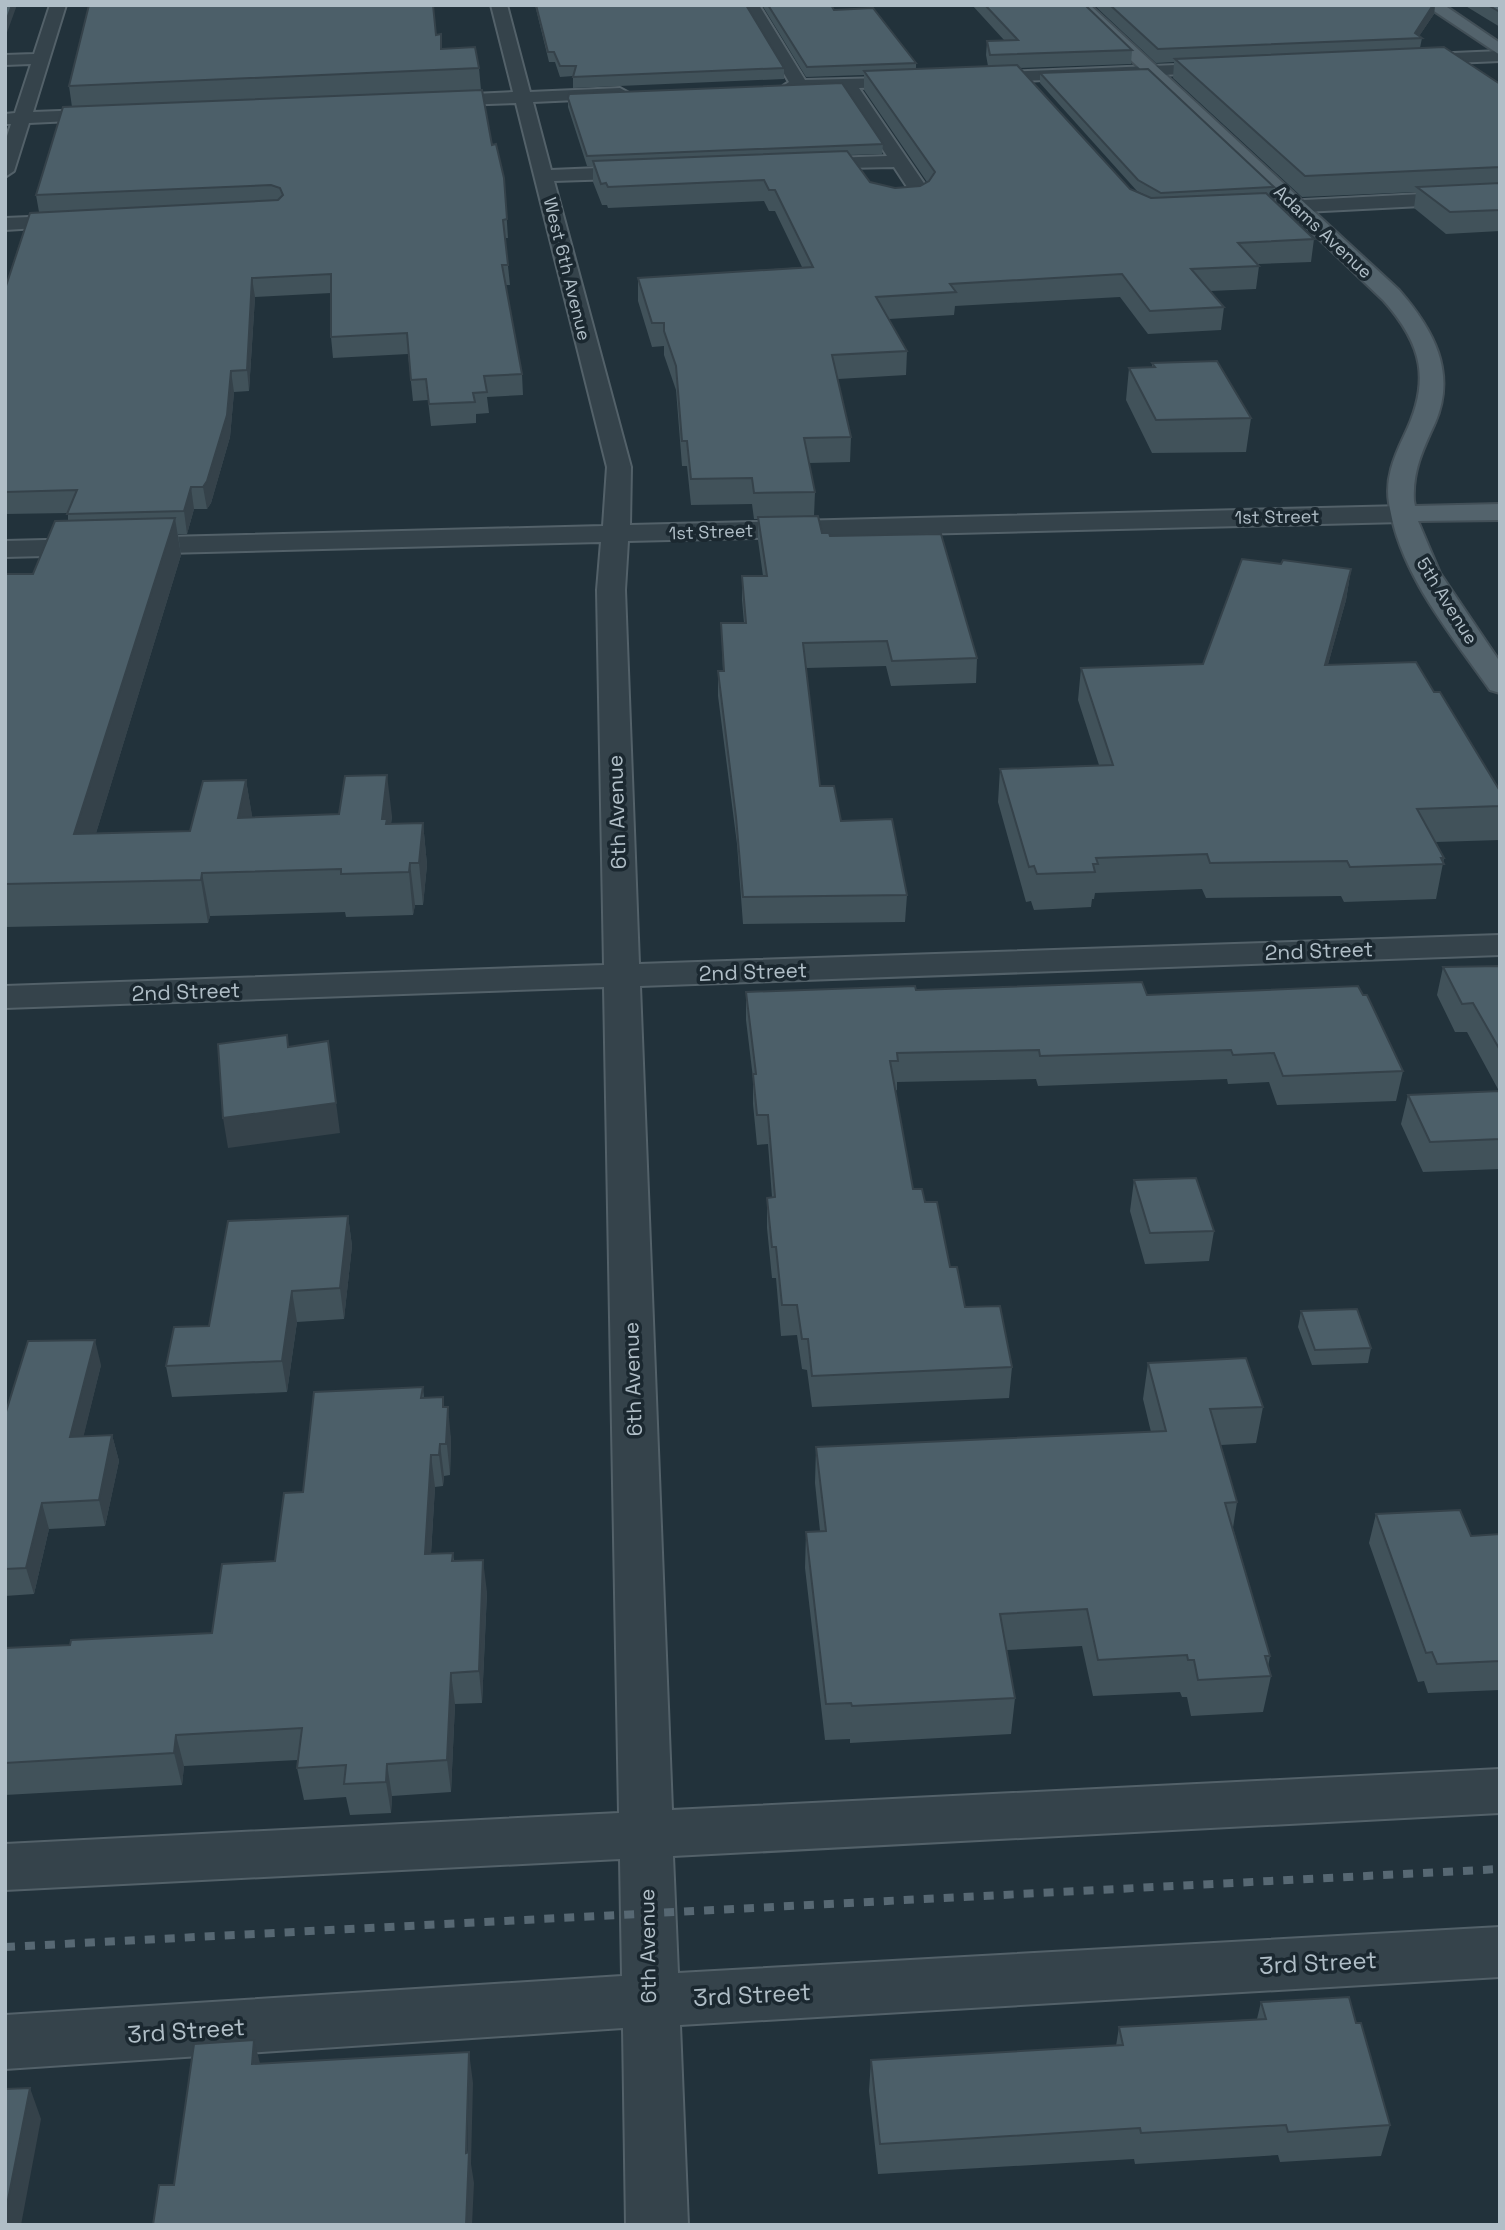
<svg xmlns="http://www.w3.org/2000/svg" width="1505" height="2230" font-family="'Space Grotesk',sans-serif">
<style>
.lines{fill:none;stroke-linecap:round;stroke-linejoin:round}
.minor-casing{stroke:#536169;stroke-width:4}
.major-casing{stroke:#424f57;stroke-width:4}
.minor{fill:#35434b;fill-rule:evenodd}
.major{fill:#53636c;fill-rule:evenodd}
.rail{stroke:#576873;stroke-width:8;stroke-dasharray:10 10;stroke-linecap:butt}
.wall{fill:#41525a}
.shaded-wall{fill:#35424a}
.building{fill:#4c5f69;stroke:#35424a;stroke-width:2}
.labels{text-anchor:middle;stroke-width:7;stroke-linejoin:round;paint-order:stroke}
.far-street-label{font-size:18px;fill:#b0bec7;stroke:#1b2830}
.street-label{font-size:21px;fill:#b0bec7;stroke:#1b2830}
.near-street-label{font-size:24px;fill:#b0bec7;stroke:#1b2830}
</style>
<rect width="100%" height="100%" fill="#22323b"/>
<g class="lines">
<defs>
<path id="minor" d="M 50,5 L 66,5 L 33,112 L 113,109 L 122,114 L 113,119 L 29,123 L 14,171 L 5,177 L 5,142 L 11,124 L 5,124 L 5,114 L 15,113 L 31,64 L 5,65 L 5,55 L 34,54 Z
M 491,5 L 507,5 L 530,92 L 620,88 L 629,93 L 620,98 L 533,102 L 551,170 L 646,166 L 655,172 L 646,178 L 554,181 L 631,467 L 630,525 L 1403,506 L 1412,508 L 1416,514 L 1412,520 L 1403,522 L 628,541 L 625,590 L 639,964 L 1500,935 L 1500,955 L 640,986 L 672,1810 L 1500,1769 L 1500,1813 L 673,1856 L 678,1973 L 1500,1927 L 1500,1977 L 680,2025 L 688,2225 L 626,2225 L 623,2028 L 5,2069 L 5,2015 L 622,1976 L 620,1859 L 5,1890 L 5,1844 L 619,1813 L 604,987 L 5,1008 L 5,986 L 604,965 L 597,590 L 601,542 L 5,557 L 5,541 L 603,526 L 607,467 L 516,103 L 432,106 L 423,101 L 432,96 L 513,92 Z
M 743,5 L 759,5 L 805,80 L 923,77 L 925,81 L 923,85 L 917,86 L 859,88 L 932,195 C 919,211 894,208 876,203 L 873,199 L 876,195 L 911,193 L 894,167 L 797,169 L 795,165 L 804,159 L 887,156 L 843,89 L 786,90 L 783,86 L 789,82 Z
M 1500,51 L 1500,61 L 1407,65 L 1399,60 L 1407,55 Z
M 1225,63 L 1231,64 L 1233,68 L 1231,72 L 977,83 L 969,78 L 977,73 Z
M 1500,190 L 1500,202 L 1228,216 L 1218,210 L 1228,204 Z
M 78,215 L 85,217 L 88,221 L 85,225 L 5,230 L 5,218 Z"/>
<path id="major" d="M 1073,5 L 1090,5 L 1399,290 C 1433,329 1457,372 1435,423 C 1423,449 1412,472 1414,501 L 1415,506 L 1500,504 L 1500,520 L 1418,521 L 1440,573 L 1500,662 L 1500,693 L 1490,690 C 1450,633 1399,573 1389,503 C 1385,479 1394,457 1404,436 C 1431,381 1423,345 1383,300 Z
M 1425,5 L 1444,5 L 1500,43 L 1500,55 Z"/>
</defs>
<!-- minor casing -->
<use href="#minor" class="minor-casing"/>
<!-- major casing -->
<use href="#major" class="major-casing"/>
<!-- minor -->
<use href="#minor" class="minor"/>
<!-- major -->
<use href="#major" class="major"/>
<!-- rail -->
<path class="rail" d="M 5,1947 L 1500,1869"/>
</g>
<!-- wall -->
<path class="wall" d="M 535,5 L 746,5 L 784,68 L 784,79 L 573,88 L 573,76 L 560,77 L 555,62 L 549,62 Z
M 762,5 L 831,5 L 834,10 L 916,63 L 916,69 L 988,66 L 986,55 L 987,41 L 1004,40 L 972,5 L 1085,5 L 1132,50 L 1131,64 L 1020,68 L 1130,189 L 1143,194 L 1137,191 L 1040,83 L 1040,73 L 1274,187 L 1273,199 L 1272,199 L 1314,239 L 1311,262 L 1258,264 L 1259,266 L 1256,289 L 1210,291 L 1224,307 L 1221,330 L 1148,334 L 1120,297 L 955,306 L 954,315 L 889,319 L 907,351 L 906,375 L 838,379 L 851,437 L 850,462 L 809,463 L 815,492 L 814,516 L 822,533 L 830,536 L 977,658 L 976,683 L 891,686 L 886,666 L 806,668 L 820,786 L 841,821 L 907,895 L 905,922 L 743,924 L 737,844 L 718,696 L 718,671 L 723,671 L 721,623 L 744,623 L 742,600 L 742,576 L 763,576 L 758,540 L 758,519 L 754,519 L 752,504 L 691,505 L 687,466 L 682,466 L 676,390 L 664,355 L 664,346 L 652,347 L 638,301 L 638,278 L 802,267 L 775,211 L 769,211 L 764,201 L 608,208 L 607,205 L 602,205 L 593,182 L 593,166 L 587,166 L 568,107 L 568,98 L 883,144 L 882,154 L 850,155 L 870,182 L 895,188 L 920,186 L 927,182 L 864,90 L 864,75 L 806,77 Z
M 1094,5 L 1435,5 L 1434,14 L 1419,36 L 1422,38 L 1420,48 L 1500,84 L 1500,231 L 1446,234 L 1414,208 L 1416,192 L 1302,197 L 1173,78 L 1174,62 L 1156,63 Z
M 1464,5 L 1500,5 L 1500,27 Z
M 441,34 L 442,48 L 479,68 L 481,90 L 492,145 L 504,178 L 508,238 L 505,238 L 510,285 L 505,285 L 522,374 L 523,395 L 487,397 L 489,413 L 476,414 L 476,423 L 431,426 L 428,400 L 413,401 L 408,354 L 333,358 L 331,337 L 331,293 L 255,297 L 249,391 L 234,392 L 230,437 L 211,503 L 207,509 L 194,509 L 187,534 L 178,534 L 181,555 L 96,833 L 190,831 L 246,780 L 252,817 L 392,816 L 391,824 L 423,823 L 427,865 L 423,905 L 415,905 L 413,915 L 346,917 L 345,912 L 210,916 L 208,923 L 5,927 L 5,574 L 33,574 L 68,521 L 68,513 L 5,514 L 5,289 L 39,212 L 36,195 L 72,107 L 69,86 Z
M 1152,363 L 1251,418 L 1246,452 L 1152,453 L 1126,400 L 1129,368 L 1152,367 Z
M 1281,564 L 1351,569 L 1346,600 L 1328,664 L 1434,692 L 1500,791 L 1500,840 L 1436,842 L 1444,858 L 1436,899 L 1344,902 L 1341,896 L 1206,898 L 1202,889 L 1095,893 L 1094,899 L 1092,899 L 1091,907 L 1034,910 L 1031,901 L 1026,902 L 998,802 L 1000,769 L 1099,765 L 1078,700 L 1081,668 L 1203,664 Z
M 1500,966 L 1500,1169 L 1423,1172 L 1401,1124 L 1408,1095 L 1499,1091 L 1467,1032 L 1455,1032 L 1437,995 L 1443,967 Z
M 916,990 L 1147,995 L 1403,1071 L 1396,1101 L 1277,1105 L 1269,1082 L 1228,1084 L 1227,1079 L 1038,1086 L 1036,1079 L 897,1082 L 897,1090 L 895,1091 L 913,1189 L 925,1202 L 965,1307 L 1012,1367 L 1009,1398 L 812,1407 L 807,1370 L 802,1369 L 797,1335 L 781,1336 L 776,1278 L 772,1278 L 767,1228 L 767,1198 L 772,1197 L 768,1144 L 757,1145 L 753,1104 L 753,1078 L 746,1020 L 746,992 Z
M 1134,1180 L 1214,1231 L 1209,1261 L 1145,1264 L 1130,1211 Z
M 348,1216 L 352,1246 L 344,1319 L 297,1322 L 287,1392 L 172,1397 L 166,1366 L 209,1326 Z
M 1301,1311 L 1371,1348 L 1368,1363 L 1312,1365 L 1298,1327 Z
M 1148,1363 L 1263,1407 L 1256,1443 L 1221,1445 L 1237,1502 L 1233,1528 L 1270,1656 L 1268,1667 L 1271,1676 L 1263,1712 L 1191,1716 L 1187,1697 L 1182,1697 L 1180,1692 L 1093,1696 L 1082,1646 L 1007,1650 L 1015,1698 L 1011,1734 L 850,1743 L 850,1739 L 825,1740 L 805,1568 L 806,1532 L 820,1531 L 815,1483 L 816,1447 L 1151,1432 L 1143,1399 Z
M 101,1365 L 83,1437 L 112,1435 L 119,1461 L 105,1526 L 49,1529 L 34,1594 L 5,1596 L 5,1415 Z
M 423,1387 L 424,1398 L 444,1407 L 451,1439 L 450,1475 L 444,1476 L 443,1486 L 435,1487 L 431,1554 L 453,1553 L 454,1561 L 487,1592 L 482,1703 L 455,1704 L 451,1792 L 392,1796 L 391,1813 L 350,1815 L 346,1797 L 304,1800 L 297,1768 L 298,1760 L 184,1766 L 182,1785 L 5,1795 L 5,1648 L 70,1645 L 212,1633 L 275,1561 L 303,1492 Z
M 1376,1514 L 1471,1536 L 1500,1534 L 1500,1690 L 1428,1693 L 1424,1681 L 1418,1682 L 1369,1543 Z
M 1261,2002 L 1356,2023 L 1390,2125 L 1381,2156 L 1280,2162 L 1278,2155 L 1135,2164 L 1134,2159 L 878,2174 L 869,2091 L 871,2060 L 1116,2046 L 1119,2027 L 1257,2019 Z"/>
<!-- shaded-wall -->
<path class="shaded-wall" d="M 12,5 L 17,5 L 5,38 L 5,24 Z
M 1433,5 L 1435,5 L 1434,14 L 1418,38 L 1415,33 Z
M 252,278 L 255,297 L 249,391 L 247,370 Z
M 231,371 L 234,392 L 230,437 L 211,503 L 207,509 L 203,487 Z
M 191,487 L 194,509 L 187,534 L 184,511 Z
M 175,518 L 181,555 L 83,876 L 74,834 Z
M 1351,569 L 1346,600 L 1319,697 L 1325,665 Z
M 387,775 L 392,816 L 389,839 L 382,819 Z
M 246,780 L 253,821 L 238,818 Z
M 423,823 L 427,865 L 423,905 L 419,863 Z
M 410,863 L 415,905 L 413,915 L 409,872 Z
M 202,873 L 210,916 L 208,923 L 201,880 Z
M 328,1041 L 340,1133 L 228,1148 L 223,1118 Z
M 348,1216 L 352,1246 L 344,1319 L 340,1288 Z
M 292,1291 L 297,1322 L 287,1392 L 282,1361 Z
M 95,1340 L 101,1365 L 77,1463 L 70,1437 Z
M 443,1397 L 447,1428 L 448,1407 L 451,1439 L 450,1475 L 443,1407 Z
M 112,1435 L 119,1461 L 105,1526 L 99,1500 Z
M 440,1444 L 444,1476 L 443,1486 L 439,1455 Z
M 431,1455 L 435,1487 L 429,1586 L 425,1554 Z
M 42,1503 L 49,1529 L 34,1594 L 26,1568 Z
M 483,1560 L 487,1592 L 482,1703 L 479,1671 Z
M 451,1673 L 455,1704 L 451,1792 L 447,1760 Z
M 176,1735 L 184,1766 L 182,1785 L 174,1753 Z
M 387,1764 L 392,1796 L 391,1813 L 386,1782 Z
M 254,2040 L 262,2071 L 252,2064 Z
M 469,2052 L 473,2083 L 471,2164 L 474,2183 L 472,2225 L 466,2225 Z
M 30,2088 L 41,2119 L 21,2225 L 5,2225 L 5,2215 Z"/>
<!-- building -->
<path class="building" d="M 5,5 L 12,5 L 5,24 Z
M 89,5 L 433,5 L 436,35 L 441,34 L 441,49 L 475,47 L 479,68 L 69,86 Z
M 536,5 L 746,5 L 784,68 L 573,77 L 576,66 L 560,66 L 554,52 L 548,52 Z
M 768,5 L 831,5 L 834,10 L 873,8 L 916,63 L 807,67 Z
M 985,5 L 1085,5 L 1132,50 L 990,55 L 987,41 L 1018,40 Z
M 1110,5 L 1433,5 L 1415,33 L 1422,38 L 1158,49 Z
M 1488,5 L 1500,5 L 1500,12 Z
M 1444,47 L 1500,84 L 1500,167 L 1305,176 L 1175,59 Z
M 1017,65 L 1130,189 L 1151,198 L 1266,193 L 1314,239 L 1238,243 L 1259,266 L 1191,269 L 1224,307 L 1150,311 L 1122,274 L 950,284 L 956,292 L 876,297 L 907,351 L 832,355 L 851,437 L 804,438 L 815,492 L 754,493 L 752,478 L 691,479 L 687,441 L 682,441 L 676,366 L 664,331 L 664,323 L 652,323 L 638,278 L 813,267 L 775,190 L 769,190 L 764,180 L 608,187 L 606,183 L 601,184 L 593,161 L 847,151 L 870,182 L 895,188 L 920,186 L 929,181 L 935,172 L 864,71 Z
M 1148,69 L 1274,187 L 1161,193 L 1138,180 L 1040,73 Z
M 842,83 L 883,144 L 587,156 L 568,98 L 569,94 Z
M 482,90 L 492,145 L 496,144 L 504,178 L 507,219 L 503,220 L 508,265 L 502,265 L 522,374 L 484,376 L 487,392 L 473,393 L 475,402 L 429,404 L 426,379 L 411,380 L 407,333 L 331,337 L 331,274 L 252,278 L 247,370 L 231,371 L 227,415 L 207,481 L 203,487 L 191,487 L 184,511 L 67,514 L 77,490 L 5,492 L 5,289 L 30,213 L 278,200 L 283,195 L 280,188 L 271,185 L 36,195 L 63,107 Z
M 1500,183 L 1500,210 L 1450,212 L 1417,187 Z
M 1217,361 L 1251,418 L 1156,420 L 1129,368 L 1155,367 L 1152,363 Z
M 818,516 L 822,533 L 829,533 L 830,536 L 941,534 L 977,658 L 892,661 L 887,641 L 803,643 L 820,786 L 834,786 L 841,821 L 892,819 L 907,895 L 743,897 L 736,817 L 718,671 L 724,671 L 721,623 L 746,623 L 742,576 L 767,576 L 758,517 Z
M 175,518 L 74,834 L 190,831 L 203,781 L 246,780 L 238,818 L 339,814 L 345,776 L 387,775 L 382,819 L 387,819 L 386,824 L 423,823 L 419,863 L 410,863 L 409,872 L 341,874 L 341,869 L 202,873 L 201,880 L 5,884 L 5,574 L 33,574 L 55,521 Z
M 1242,559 L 1281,564 L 1283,560 L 1351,569 L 1325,665 L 1416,662 L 1434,692 L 1440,692 L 1500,791 L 1500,806 L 1417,809 L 1444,858 L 1441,858 L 1444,864 L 1350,867 L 1347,861 L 1210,863 L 1207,854 L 1096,858 L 1098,864 L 1093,864 L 1095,872 L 1037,874 L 1034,866 L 1029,867 L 1000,769 L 1113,765 L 1081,668 L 1203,664 Z
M 1500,966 L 1500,1050 L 1473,1003 L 1462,1004 L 1443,967 Z
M 1142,982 L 1147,995 L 1358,986 L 1363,995 L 1367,995 L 1403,1071 L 1283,1076 L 1274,1053 L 1233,1055 L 1231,1050 L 1040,1056 L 1039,1050 L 897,1053 L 898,1061 L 890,1061 L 913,1189 L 922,1189 L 925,1202 L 937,1202 L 950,1267 L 957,1267 L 965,1307 L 1000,1306 L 1012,1367 L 812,1376 L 808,1339 L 802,1339 L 797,1305 L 782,1305 L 776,1247 L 772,1247 L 767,1198 L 775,1197 L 768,1115 L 757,1115 L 753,1074 L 756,1074 L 746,992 L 915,986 L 916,990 Z
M 287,1035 L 288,1047 L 328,1041 L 336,1103 L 223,1118 L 218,1044 Z
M 1500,1091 L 1500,1139 L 1430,1142 L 1408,1095 Z
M 1196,1178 L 1214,1231 L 1150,1233 L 1134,1180 Z
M 348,1216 L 340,1288 L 292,1291 L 282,1361 L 166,1366 L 174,1327 L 209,1326 L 228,1221 Z
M 1357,1309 L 1371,1348 L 1315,1350 L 1301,1311 Z
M 95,1340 L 70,1437 L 112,1435 L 99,1500 L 42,1503 L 26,1568 L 5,1569 L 5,1415 L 28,1341 Z
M 1246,1358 L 1263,1407 L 1210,1409 L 1237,1502 L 1225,1503 L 1270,1656 L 1265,1656 L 1271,1676 L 1198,1680 L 1194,1660 L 1188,1660 L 1187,1655 L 1098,1660 L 1087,1609 L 1000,1614 L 1015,1698 L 852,1706 L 851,1703 L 826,1704 L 806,1532 L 826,1531 L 816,1447 L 1166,1431 L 1148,1363 Z
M 423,1387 L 421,1398 L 443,1397 L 443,1407 L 448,1407 L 446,1444 L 440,1444 L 439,1455 L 431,1455 L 425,1554 L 453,1553 L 452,1561 L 483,1560 L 479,1671 L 451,1673 L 447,1760 L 387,1764 L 386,1782 L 344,1784 L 346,1765 L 297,1768 L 302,1728 L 176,1735 L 174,1753 L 5,1763 L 5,1648 L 70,1645 L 71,1640 L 212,1633 L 222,1564 L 275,1561 L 284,1493 L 303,1492 L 314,1392 Z
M 1460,1510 L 1471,1536 L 1500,1534 L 1500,1661 L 1437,1664 L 1432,1652 L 1426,1653 L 1376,1514 Z
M 1349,1997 L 1356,2023 L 1361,2023 L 1390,2125 L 1288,2132 L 1286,2125 L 1141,2133 L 1140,2128 L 880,2144 L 871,2060 L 1123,2045 L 1119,2027 L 1266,2019 L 1261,2002 Z
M 254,2040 L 252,2064 L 469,2052 L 466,2153 L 469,2152 L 466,2225 L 261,2225 L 261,2224 L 153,2225 L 159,2185 L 174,2185 L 194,2044 Z
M 30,2088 L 5,2215 L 5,2089 Z"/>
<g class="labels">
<!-- far-street labels -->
<g class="far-street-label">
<text transform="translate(1323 232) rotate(43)" y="6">Adams Avenue</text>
<text transform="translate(567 269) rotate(76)" y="6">West 6th Avenue</text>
<text transform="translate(1277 517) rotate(-1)" y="6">1st Street</text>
<text transform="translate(711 532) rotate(-2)" y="6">1st Street</text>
<text transform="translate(1447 601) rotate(58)" y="6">5th Avenue</text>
</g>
<!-- street labels -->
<g class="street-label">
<text transform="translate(617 812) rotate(-92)" y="7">6th Avenue</text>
<text transform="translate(1319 951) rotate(-2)" y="7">2nd Street</text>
<text transform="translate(753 972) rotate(-2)" y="7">2nd Street</text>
<text transform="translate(186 992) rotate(-2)" y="7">2nd Street</text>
<text transform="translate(633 1379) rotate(-92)" y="7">6th Avenue</text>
<text transform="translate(648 1946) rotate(-91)" y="7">6th Avenue</text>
</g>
<!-- near-street labels -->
<g class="near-street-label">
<text transform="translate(1318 1963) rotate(-3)" y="8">3rd Street</text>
<text transform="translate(752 1995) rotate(-3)" y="8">3rd Street</text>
<text transform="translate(186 2031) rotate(-4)" y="8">3rd Street</text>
</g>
</g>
<!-- border -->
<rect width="1505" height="2230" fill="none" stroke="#b0bec7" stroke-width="14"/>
</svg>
